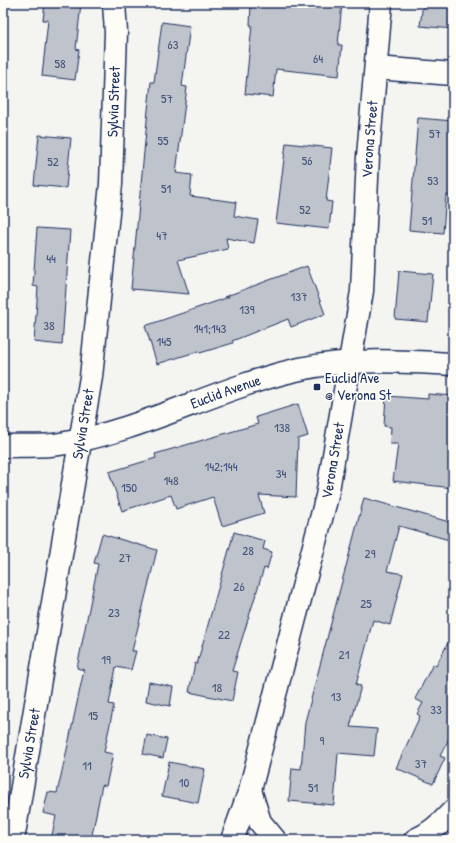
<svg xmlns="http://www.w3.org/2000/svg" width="456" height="843" font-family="'Patrick Hand',sans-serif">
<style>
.building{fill:#bfc3cc;stroke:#1b2f5e}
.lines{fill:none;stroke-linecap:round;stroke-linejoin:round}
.street-casing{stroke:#1b2f5e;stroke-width:25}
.secondary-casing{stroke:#1b2f5e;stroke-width:25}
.street{stroke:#fdfcf7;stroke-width:22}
.secondary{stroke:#fdfcf7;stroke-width:22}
.poi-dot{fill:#1b2f5e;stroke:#fdfcf7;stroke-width:1.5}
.labels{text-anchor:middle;stroke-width:3.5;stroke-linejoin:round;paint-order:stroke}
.number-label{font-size:13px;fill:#44547a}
.street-label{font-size:15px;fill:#1b2f5e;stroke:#fdfcf7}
.poi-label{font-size:15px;fill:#1b2f5e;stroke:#fdfcf7;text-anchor:start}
</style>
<rect width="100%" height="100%" fill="#f4f4f1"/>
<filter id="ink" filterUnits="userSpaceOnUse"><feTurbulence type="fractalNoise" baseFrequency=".025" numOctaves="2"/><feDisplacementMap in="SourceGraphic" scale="8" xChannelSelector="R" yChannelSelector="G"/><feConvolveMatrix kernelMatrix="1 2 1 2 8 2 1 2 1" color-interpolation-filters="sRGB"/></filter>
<g filter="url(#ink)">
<!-- building -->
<path class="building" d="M 45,3 L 81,3 L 76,49 L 79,50 L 75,80 L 42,76 L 48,20 L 43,20 Z
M 303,3 L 342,3 L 338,45 L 342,45 L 339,76 L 276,69 L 273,97 L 245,94 L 252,25 L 250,25 L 251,4 L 302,8 Z
M 423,3 L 453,3 L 453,29 L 420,26 Z
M 162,22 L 190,26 L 182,86 L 187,87 L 176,173 L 192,175 L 190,196 L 236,202 L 234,216 L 258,220 L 254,243 L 226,238 L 228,249 L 178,260 L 189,294 L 131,289 L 148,110 L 151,82 L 154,82 Z
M 418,118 L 453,121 L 453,196 L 446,195 L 443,233 L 409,230 Z
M 39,135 L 71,138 L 66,188 L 34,185 Z
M 286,143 L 332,148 L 326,201 L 332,202 L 329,229 L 276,223 Z
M 37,228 L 70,230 L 62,345 L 34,342 L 38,287 L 33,286 Z
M 307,266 L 325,314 L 291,327 L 288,319 L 232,341 L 233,343 L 200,353 L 199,351 L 157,364 L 145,326 L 229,297 L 224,297 Z
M 399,271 L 433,274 L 428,322 L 395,319 Z
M 428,394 L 453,396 L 453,488 L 393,481 L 398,444 L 390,444 L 391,427 L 384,426 L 386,396 L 428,399 Z
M 298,404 L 308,436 L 298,439 L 296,497 L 259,495 L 264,513 L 222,526 L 213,497 L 176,509 L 171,495 L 122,511 L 109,472 L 156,458 L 155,454 L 258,424 L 256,417 Z
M 364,498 L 453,523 L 453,541 L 399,526 L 387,571 L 403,574 L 390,625 L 373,620 L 356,685 L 361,686 L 350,727 L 377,729 L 374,756 L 338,753 L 334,805 L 289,801 L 292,768 L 301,769 L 305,722 Z
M 234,532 L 265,541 L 263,549 L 272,552 L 267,569 L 264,568 L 232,671 L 238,672 L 232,701 L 189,692 L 195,663 L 197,664 Z
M 102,534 L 157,550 L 132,651 L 136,651 L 131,670 L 116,667 L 109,704 L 114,705 L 104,752 L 113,754 L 106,786 L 102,785 L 91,840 L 51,840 L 56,816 L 43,813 L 48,792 L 57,793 L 68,745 L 84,670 L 77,668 L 98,564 L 94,563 Z
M 453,633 L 453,731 L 440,756 L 445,758 L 433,784 L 396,768 L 420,716 L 417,714 L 423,703 L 415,699 L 433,664 L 436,666 Z
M 149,682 L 173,687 L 170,706 L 146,701 Z
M 147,735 L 167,739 L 163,758 L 143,754 Z
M 169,762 L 205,769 L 198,803 L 162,796 Z"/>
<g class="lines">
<defs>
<g id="street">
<path d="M 376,68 L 453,74"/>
<path d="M 250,790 L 260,822 L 275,840"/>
<path id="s1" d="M 13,840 L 91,377 L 111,184 L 116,32 L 114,3"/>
<path id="s2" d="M 232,840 L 250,790 L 327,496 L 362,291 L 368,156 L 381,3"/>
<path d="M 415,840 C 430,834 442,823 453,811"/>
</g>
<g id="secondary">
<path id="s3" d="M 3,446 C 22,445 42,447 60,444 C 143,431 218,387 300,369 C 350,358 402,361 453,364"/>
</g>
</defs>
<!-- street casing -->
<use href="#street" class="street-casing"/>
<!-- secondary casing -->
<use href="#secondary" class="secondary-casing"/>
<!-- street -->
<use href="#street" class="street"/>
<!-- secondary -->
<use href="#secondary" class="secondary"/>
</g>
</g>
<!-- markers -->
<rect class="poi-dot" x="313" y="383" width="8" height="8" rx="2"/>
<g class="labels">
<!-- number labels -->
<g class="number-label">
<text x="173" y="49">63</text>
<text x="318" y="63">64</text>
<text x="60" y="68">58</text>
<text x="167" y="103">57</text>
<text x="435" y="138">57</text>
<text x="163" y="145">55</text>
<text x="307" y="165">56</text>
<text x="53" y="166">52</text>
<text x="433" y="185">53</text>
<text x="166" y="193">51</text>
<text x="305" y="214">52</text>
<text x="427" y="225">51</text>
<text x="162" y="240">47</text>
<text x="51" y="263">44</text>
<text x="299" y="301">137</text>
<text x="247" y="314">139</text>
<text x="49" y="330">38</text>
<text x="210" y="333">141;143</text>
<text x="164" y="346">145</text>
<text x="282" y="432">138</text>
<text x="221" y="471">142;144</text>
<text x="281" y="478">34</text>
<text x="171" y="485">148</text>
<text x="129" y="492">150</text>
<text x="248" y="555">28</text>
<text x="370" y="558">29</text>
<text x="125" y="562">27</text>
<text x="239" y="591">26</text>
<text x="366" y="608">25</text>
<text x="114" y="617">23</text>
<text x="224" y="639">22</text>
<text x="344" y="659">21</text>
<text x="106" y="664">19</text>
<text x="217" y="692">18</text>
<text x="336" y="701">13</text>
<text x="436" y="714">33</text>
<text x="93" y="720">15</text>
<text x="322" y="745">9</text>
<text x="421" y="768">37</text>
<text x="87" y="770">11</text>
<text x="184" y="787">10</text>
<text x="313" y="792">51</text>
</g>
<!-- street labels -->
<g class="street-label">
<text dy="5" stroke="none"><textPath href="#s1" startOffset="746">Sylvia Street</textPath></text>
<text dy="5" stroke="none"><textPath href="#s2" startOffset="717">Verona Street</textPath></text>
<text dy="5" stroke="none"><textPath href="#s3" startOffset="231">Euclid Avenue</textPath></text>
<text dy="5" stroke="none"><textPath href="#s1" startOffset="422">Sylvia Street</textPath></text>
<text dy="5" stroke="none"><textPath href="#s2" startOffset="393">Verona Street</textPath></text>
<text dy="5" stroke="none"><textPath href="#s1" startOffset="98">Sylvia Street</textPath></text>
</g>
<!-- poi labels -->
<g class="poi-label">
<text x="325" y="383">Euclid Ave<tspan x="325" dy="17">@ Verona St</tspan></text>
</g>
</g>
<!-- margin -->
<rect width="456" height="843" fill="none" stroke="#fdfcf7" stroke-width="16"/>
<rect x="8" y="8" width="440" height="827" fill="none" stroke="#1b2f5e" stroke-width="1.5" filter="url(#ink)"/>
</svg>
